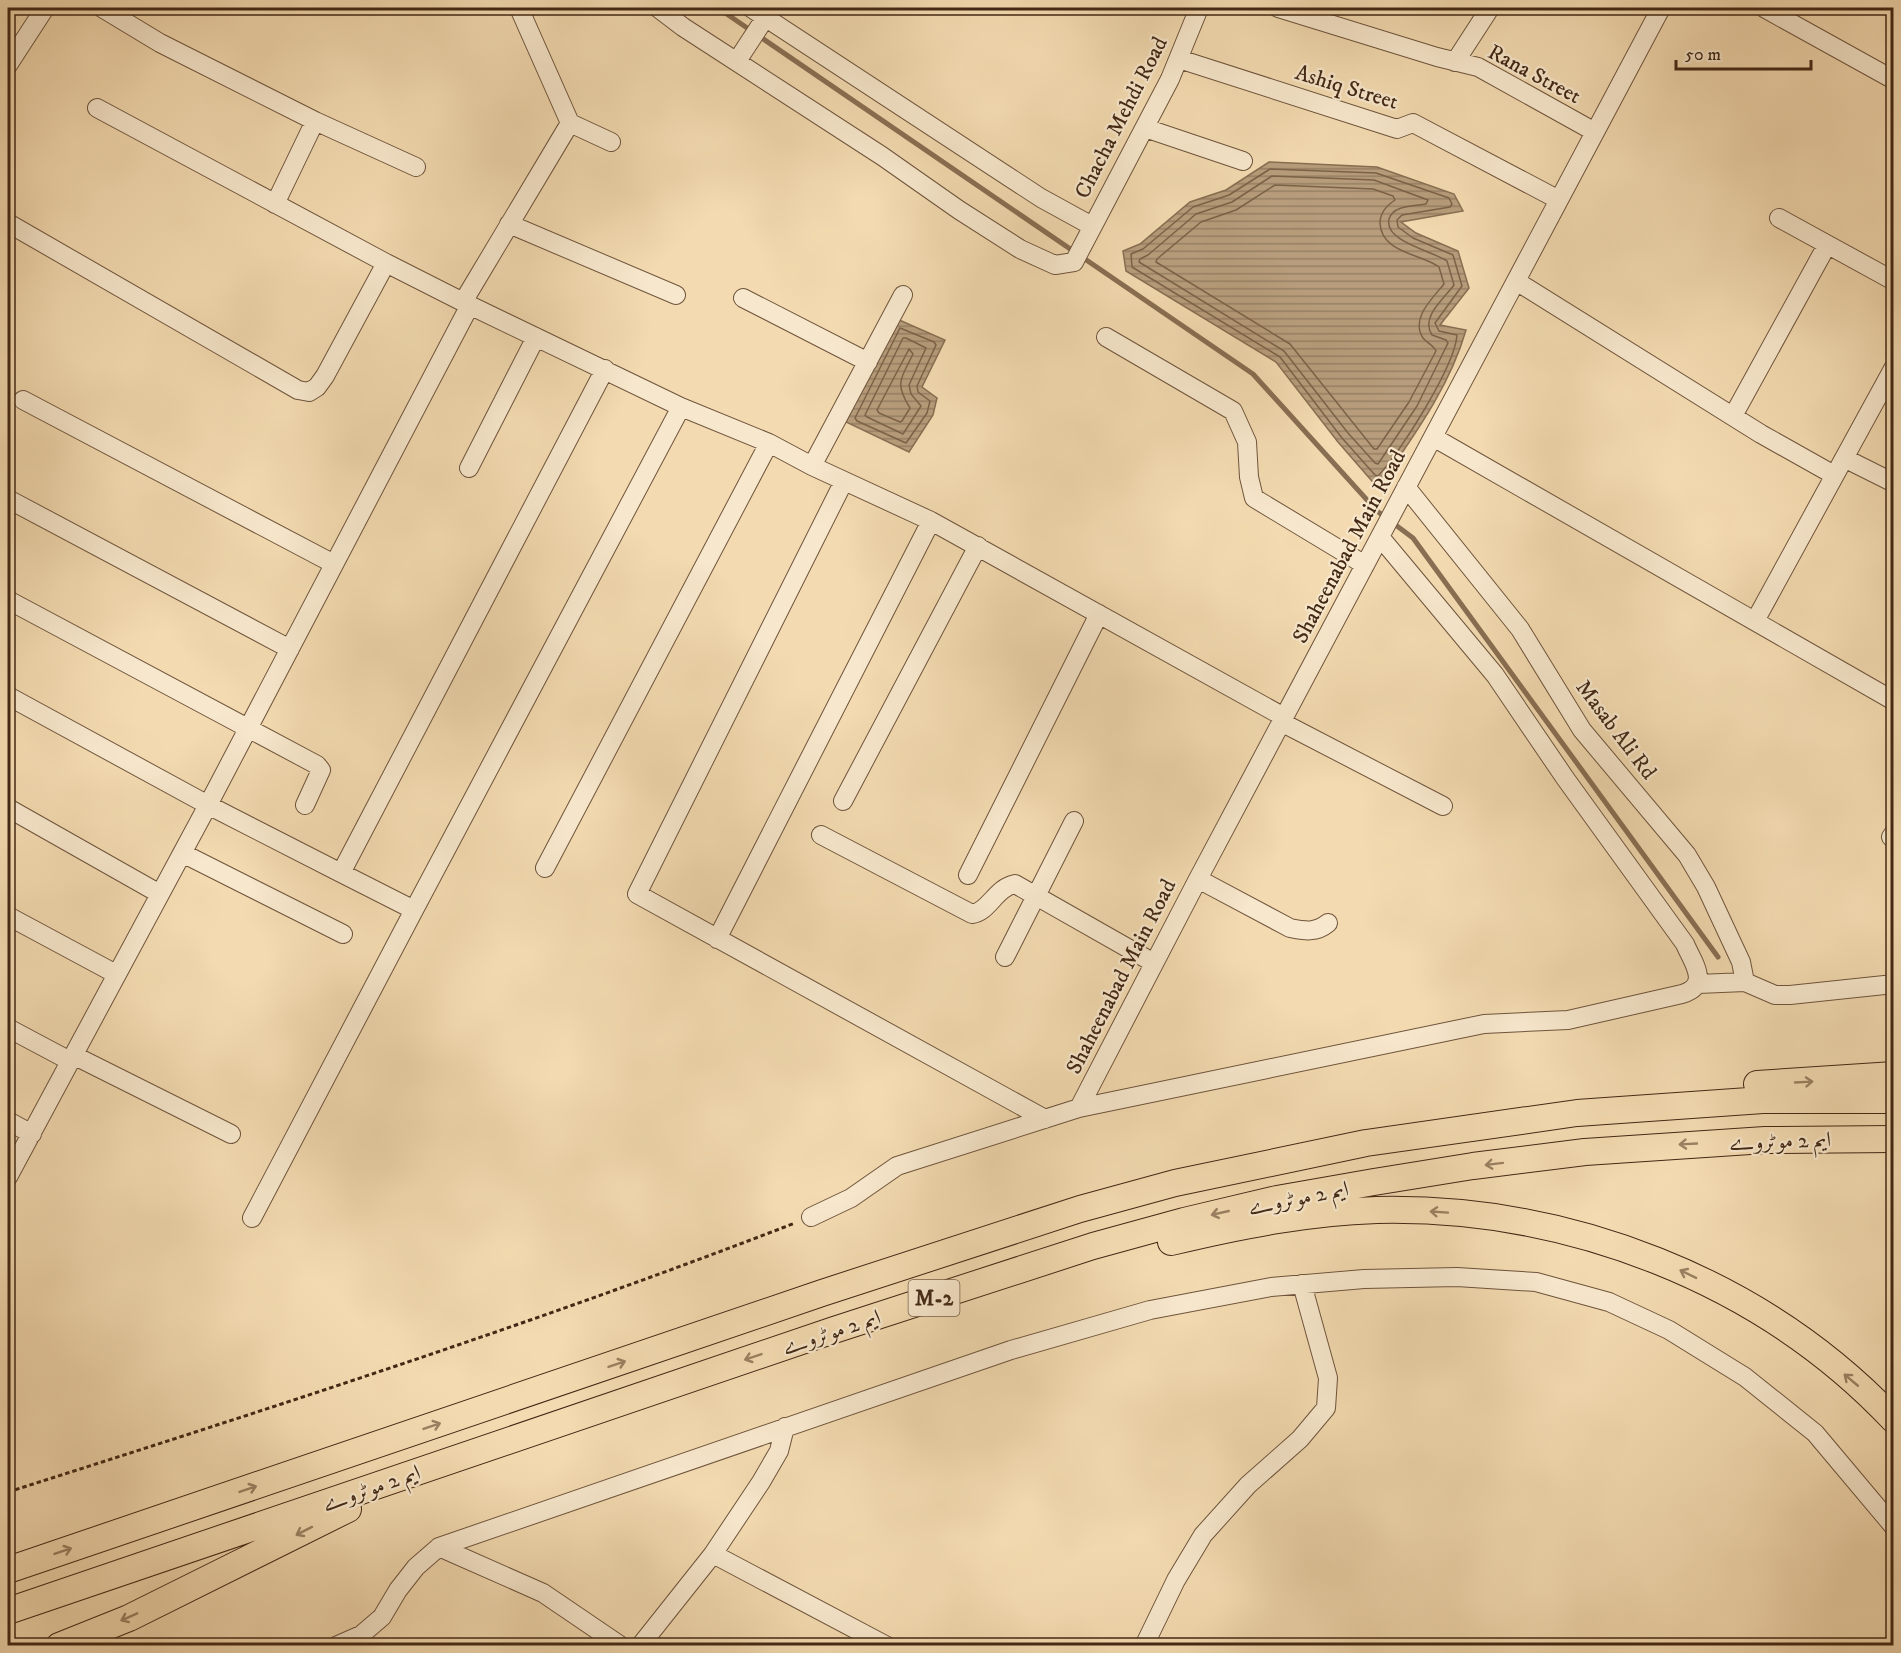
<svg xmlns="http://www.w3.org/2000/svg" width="1901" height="1653" font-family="'IM FELL DW Pica',Amiri,serif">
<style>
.water{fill:url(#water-rules);stroke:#886e52;stroke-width:1.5}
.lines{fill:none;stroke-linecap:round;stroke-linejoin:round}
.shore{stroke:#7c6248;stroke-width:1.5}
.stream{stroke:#886e52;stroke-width:5}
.minor-casing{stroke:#6e543c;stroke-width:20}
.highway-casing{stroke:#422815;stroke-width:28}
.path{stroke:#422815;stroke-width:3;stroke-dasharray:4.5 3;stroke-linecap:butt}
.minor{stroke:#f7e7cc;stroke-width:18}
.highway{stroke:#f3dab0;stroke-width:26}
.oneway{stroke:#9a8162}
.labels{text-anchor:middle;stroke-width:4.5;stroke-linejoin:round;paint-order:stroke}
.shield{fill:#f7e7cc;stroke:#78614c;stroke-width:1.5}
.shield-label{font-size:21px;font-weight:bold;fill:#422815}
.street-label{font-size:22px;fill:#422815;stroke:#f7e7cc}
</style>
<defs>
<pattern id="water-rules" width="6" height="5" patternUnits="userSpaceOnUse" patternTransform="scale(1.5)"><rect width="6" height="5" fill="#b79d7b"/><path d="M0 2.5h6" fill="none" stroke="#968064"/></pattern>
</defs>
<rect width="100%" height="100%" fill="#f3dab0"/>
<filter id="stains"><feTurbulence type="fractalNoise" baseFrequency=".00333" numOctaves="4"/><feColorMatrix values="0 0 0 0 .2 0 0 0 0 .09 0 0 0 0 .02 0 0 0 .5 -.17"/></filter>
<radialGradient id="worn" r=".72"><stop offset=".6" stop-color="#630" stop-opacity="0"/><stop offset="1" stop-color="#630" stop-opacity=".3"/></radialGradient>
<!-- water -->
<path class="water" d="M 1269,162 L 1377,167 L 1454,194 L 1463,211 L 1401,222 L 1416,233 L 1458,251 L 1469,288 L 1440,325 L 1466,330 C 1449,389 1412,438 1378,488 L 1338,442 L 1276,362 L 1126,271 L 1123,251 L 1140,244 L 1190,202 L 1226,190 Z
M 897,319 L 945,340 L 922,387 L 937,398 L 933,415 L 909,452 L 846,422 Z"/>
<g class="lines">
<!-- shore -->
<path class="shore" d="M 1270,169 L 1376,173 L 1449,198 L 1452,204 L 1450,207 L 1402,215 L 1397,220 L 1398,227 L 1413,238 L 1453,255 L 1462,286 L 1435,323 L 1439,331 L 1457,335 C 1455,366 1400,453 1378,476 L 1375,475 L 1342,438 L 1280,357 L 1132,267 L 1131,254 L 1143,249 L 1193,207 L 1229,195 Z
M 1272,176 L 1374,180 L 1428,200 L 1426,204 C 1415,206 1393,205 1389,219 C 1384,242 1433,251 1447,261 L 1454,285 C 1444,299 1420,317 1432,335 L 1446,340 L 1448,343 L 1417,406 L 1378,464 L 1375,463 L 1348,433 L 1284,351 L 1139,262 L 1140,259 L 1148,255 L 1196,214 L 1232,202 Z
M 1275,185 L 1373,189 L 1393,196 L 1395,200 C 1386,206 1380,213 1380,223 C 1381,253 1422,254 1439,267 L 1444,284 C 1433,298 1410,318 1423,338 C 1427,343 1433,345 1436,351 L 1409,402 L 1377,449 L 1374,449 L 1290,344 L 1156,262 L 1157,259 L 1201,222 L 1236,210 Z
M 900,328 L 934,342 L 936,345 L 917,386 L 918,392 L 930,401 L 927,413 L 906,443 L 857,421 L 855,418 Z
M 903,338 L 906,338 L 926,348 L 909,385 L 911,394 L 921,406 L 903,434 L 867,417 L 865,415 Z
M 909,349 L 913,354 C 901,379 894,382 910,408 L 902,421 L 900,422 L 879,413 L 877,410 Z"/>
<!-- stream -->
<path class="stream" d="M 718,8 L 1253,374 L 1377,511 L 1413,538 L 1718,957"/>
<defs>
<path id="minor" d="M 102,8 L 160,43 L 315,121 L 275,204
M 658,8 L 683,27 L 882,156 L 959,210 L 1020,249 L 1055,265 L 1074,262 L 1170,79 L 1199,8
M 751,8 L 1041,198 L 1092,226
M 1278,8 L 1437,57 L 1478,67 L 1595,132
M 1764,8 L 1894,80
M 1179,59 L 1397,129 L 1413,123 L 1559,200
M 737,61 L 771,9
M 1455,62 L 1490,8
M 8,65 L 45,8
M 97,108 L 386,263 L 463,302 L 681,407 L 769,443 L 812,466 L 931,521 L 1284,717
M 315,121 L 416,167
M 570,123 L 611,142
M 1145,128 L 1243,161
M 1779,218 L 1894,281
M 8,223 L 298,390 L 309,392 L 317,387 L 325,376 L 386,263
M 509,224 L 676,295
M 1516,281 L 1761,434 L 1834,475
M 743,298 L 868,362
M 463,302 L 570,123 L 519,8
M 1106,337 L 1233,411 L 1247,442 L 1249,477 L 1254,498 L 1365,565
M 23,400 L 334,564
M 1733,416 L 1827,245
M 1433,437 L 1894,701
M 1844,458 L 1894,483
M 812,466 L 903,295
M 469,468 L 536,337
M 844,481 L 637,894 L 1045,1119
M 1406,487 L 1520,629 L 1582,730 L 1687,855 L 1706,887 L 1741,962 L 1745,982
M 8,499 L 290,649
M 8,600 L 317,765 L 321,770 L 305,805
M 1755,621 L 1894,367
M 8,696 L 208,805 L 341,873 L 605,369
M 1281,722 L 1443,806
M 843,801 L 978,546
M 8,808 L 160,894
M 821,835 L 972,914 C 989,912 995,888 1015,884 L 1154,963
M 1891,837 L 1894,833
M 182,853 L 343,934
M 545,868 L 769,443
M 341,873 L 414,910 L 681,407
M 968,875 L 1099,614
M 1198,879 L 1290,928 C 1305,931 1316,933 1328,923
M 8,916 L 116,974
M 717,939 L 931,521
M 1005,957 L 1074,821
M 1698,984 L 1745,982 L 1775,995 L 1790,995 L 1894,984
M 8,1028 L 70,1061
M 73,1055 L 231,1134
M 1079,1108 L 1198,879 L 1661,8
M 8,1121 L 32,1134
M 8,1177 L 208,805 L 470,305
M 811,1217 L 851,1198 L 897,1166 L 1079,1108 L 1484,1024 L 1568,1020 L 1682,994 C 1711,985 1693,963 1685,944 L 1565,778 L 1495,675 L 1380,537
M 252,1218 L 414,910
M 439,1547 L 543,1593 L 621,1646
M 713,1554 L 887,1646
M 336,1646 L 361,1635 L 382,1617 L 398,1590 L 416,1567 L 439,1547 L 1011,1350 L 1150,1310 L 1271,1287 L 1364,1279 L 1457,1277 L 1536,1282 L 1609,1302 L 1669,1330 L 1745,1377 L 1815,1433 L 1894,1527
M 640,1646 L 713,1554 L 761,1482 L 779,1451 L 785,1427
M 1144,1646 L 1176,1580 L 1203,1535 L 1248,1485 L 1300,1439 L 1326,1408 L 1328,1378 L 1302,1284"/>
<path id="highway" d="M 1757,1084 L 1894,1075
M 1171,1242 C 1238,1226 1308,1212 1377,1210 C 1568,1206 1762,1280 1894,1420
M 8,1570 L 822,1293 L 1080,1209 L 1175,1183 L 1366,1143 L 1577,1113 L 1763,1100 L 1894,1100
M 8,1611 L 834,1330 L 1093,1246 L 1184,1221 L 1277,1199 L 1374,1182 L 1473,1166 L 1585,1152 L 1765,1140 L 1894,1139
M 59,1646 L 129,1618 L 348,1509"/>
</defs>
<!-- minor casing -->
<use href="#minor" class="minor-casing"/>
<!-- highway casing -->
<use href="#highway" class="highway-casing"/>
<!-- path -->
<path class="path" d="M 8,1492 C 272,1408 536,1323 795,1223"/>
<!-- minor -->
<use href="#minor" class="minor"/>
<!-- highway -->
<use href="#highway" class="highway"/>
</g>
<!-- one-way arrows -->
<defs><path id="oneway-shaft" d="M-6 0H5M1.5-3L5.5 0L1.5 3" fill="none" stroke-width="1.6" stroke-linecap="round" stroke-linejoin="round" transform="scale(1.5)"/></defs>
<g class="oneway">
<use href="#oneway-shaft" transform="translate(1804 1082) rotate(-3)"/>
<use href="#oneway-shaft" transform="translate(1688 1144) rotate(177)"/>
<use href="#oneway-shaft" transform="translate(1494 1164) rotate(173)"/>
<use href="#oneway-shaft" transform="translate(1439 1212) rotate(-176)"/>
<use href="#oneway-shaft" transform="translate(1220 1213) rotate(167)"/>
<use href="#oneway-shaft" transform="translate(1688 1274) rotate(-154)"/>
<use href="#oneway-shaft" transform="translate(753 1357) rotate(161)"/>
<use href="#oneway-shaft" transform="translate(617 1364) rotate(-19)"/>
<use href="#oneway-shaft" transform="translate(1851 1380) rotate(-140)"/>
<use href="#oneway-shaft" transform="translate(432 1426) rotate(-19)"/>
<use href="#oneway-shaft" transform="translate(248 1489) rotate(-19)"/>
<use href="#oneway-shaft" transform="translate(304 1531) rotate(153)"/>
<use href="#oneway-shaft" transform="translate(63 1551) rotate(-19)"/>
<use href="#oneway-shaft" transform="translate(129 1617) rotate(156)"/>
</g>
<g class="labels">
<!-- shield labels -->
<rect class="shield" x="908.5" y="1280" width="51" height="36" rx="4.5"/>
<g class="shield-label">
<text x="934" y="1305">M-2</text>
</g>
<!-- street labels -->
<g class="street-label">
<text transform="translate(1535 73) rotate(28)" y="8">Rana Street</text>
<text transform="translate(1347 86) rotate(17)" y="8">Ashiq Street</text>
<text transform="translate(1120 117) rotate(-63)" y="8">Chacha Mehdi Road</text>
<text transform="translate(1348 546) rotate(-62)" y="8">Shaheenabad Main Road</text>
<text transform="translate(1617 729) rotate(53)" y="8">Masab Ali Rd</text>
<text transform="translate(1120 976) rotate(-63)" y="8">Shaheenabad Main Road</text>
<text transform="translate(1780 1140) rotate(-2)" y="8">ایم 2 موٹروے</text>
<text transform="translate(1298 1197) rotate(-11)" y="8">ایم 2 موٹروے</text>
<text transform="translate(831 1331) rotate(-18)" y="8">ایم 2 موٹروے</text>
<text transform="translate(371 1487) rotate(-19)" y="8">ایم 2 موٹروے</text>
</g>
</g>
<!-- margin -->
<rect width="1901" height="1653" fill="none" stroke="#f3dab0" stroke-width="30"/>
<rect x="9" y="9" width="1883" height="1635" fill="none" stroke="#422815" stroke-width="3"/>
<rect x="15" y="15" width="1871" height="1623" fill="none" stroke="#422815" stroke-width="1.5"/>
<!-- scale -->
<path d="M1676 60v9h135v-9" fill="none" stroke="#422815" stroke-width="3"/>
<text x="1685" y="60" font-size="18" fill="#422815" stroke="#f7e7cc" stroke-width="4.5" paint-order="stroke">50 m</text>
<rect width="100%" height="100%" filter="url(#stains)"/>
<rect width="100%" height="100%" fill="url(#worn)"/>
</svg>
